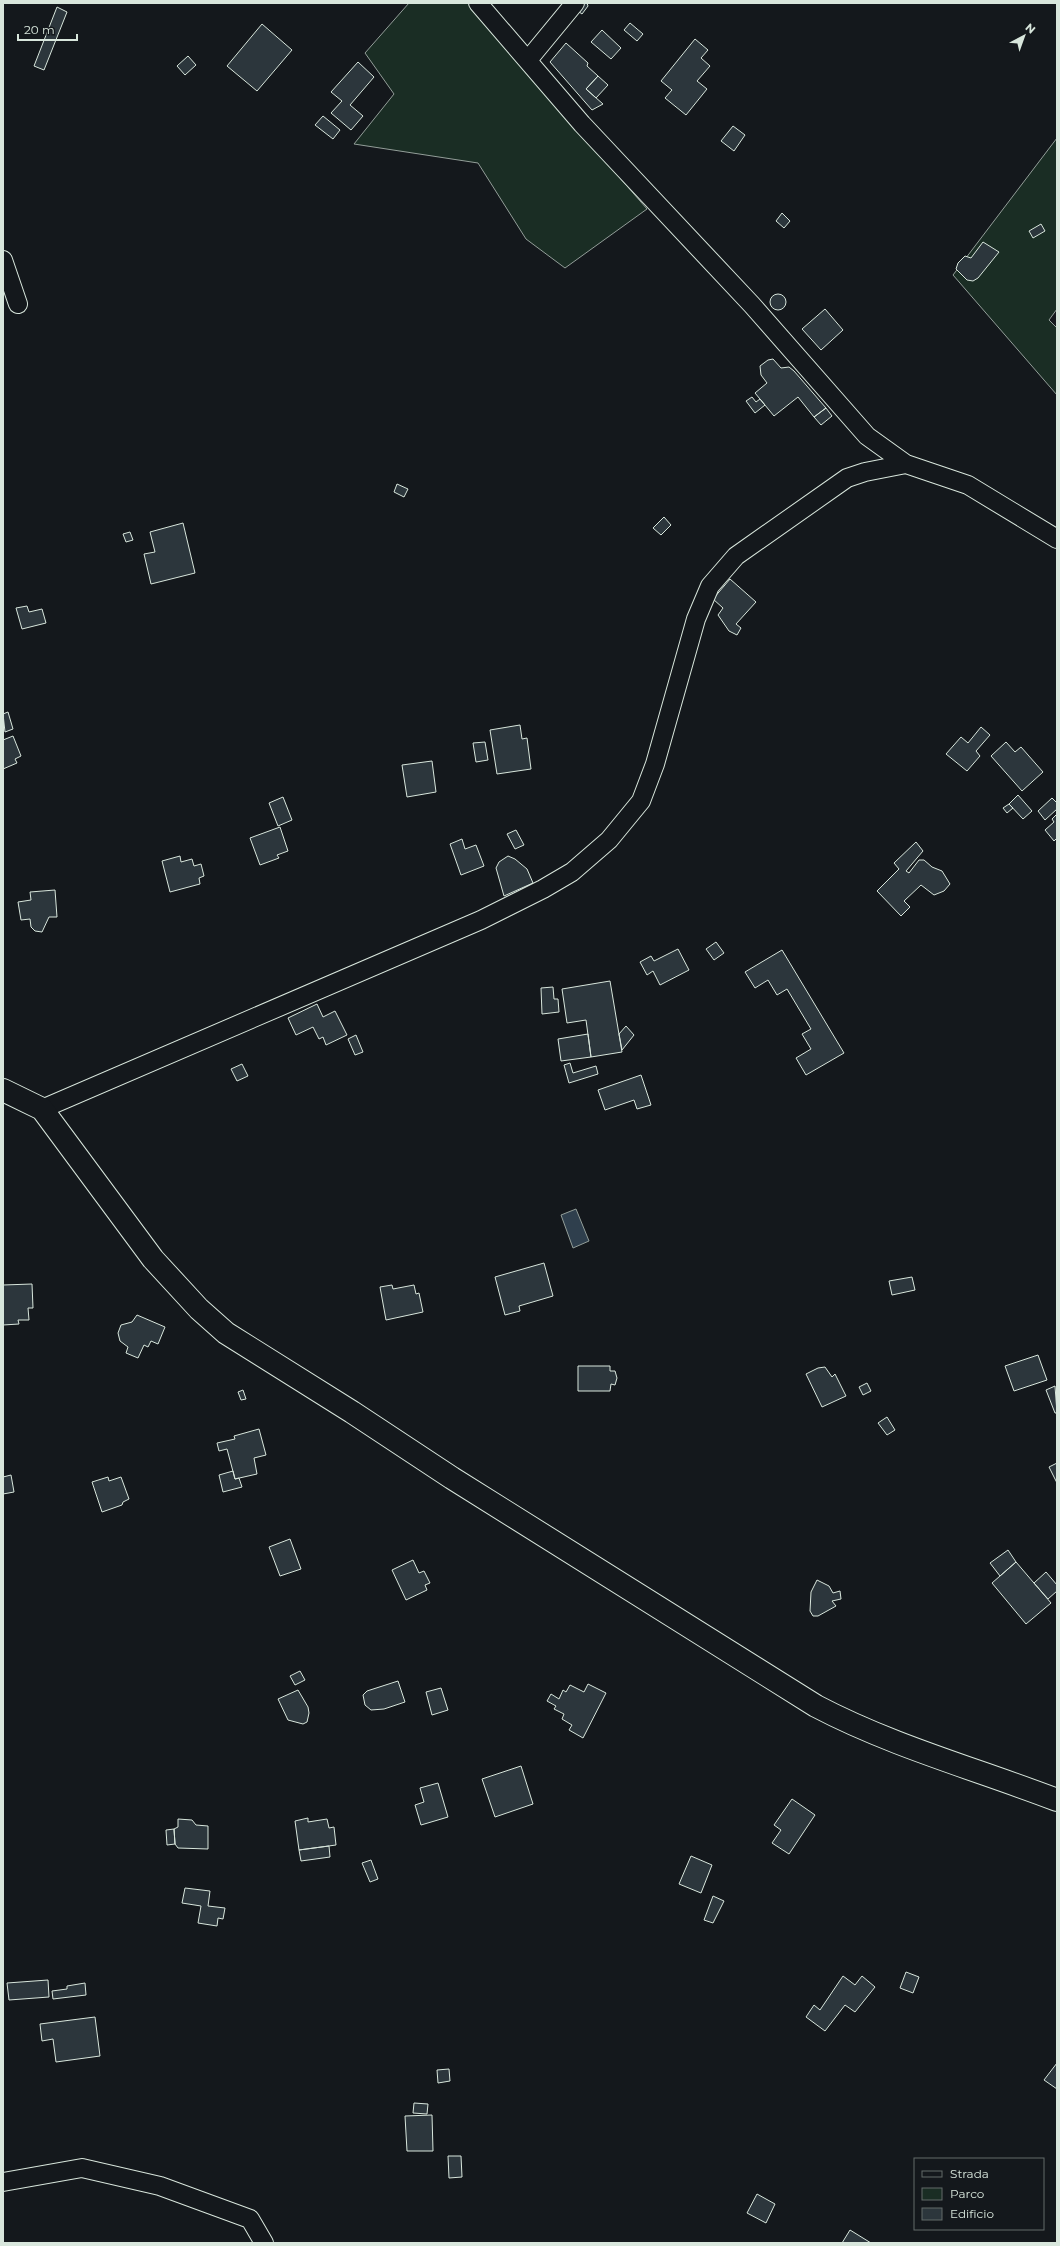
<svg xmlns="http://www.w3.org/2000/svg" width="1060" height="2246" font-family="Montserrat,sans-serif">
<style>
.green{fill:#1a2d24;stroke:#939e99}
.water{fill:#2f3f4d;stroke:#939e99}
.building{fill:#2c363c;stroke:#d8e6dc}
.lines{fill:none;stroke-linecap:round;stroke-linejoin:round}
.street-casing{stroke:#d8e6dc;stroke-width:20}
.secondary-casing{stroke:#d8e6dc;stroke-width:24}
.street{stroke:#14181c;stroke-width:18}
.secondary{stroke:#14181c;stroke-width:22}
</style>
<rect width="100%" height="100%" fill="#14181c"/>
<!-- green -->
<path class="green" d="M 409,3 L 468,3 L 647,209 L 565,268 L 526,239 L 478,163 L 354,144 L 394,94 L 365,53 Z
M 1057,138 L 1057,309 L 1049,320 L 1057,328 L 1057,395 L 953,275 Z"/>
<!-- water -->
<path class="water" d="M 576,1209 L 589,1241 L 573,1248 L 561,1215 Z"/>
<!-- building -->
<path class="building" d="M 580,3 L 587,3 L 588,6 L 582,14 L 575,9 Z
M 57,7 L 67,12 L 44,70 L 34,66 Z
M 630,23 L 643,34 L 637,41 L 624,30 Z
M 262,24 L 292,50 L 257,91 L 227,66 Z
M 602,30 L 621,48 L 611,59 L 591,42 Z
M 695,39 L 708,50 L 701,58 L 710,66 L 697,81 L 707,89 L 686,115 L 665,98 L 672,90 L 661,81 Z
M 566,43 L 588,63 L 587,66 L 598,76 L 586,89 L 603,104 L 592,110 L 550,62 Z
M 188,56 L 196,65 L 185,75 L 177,66 Z
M 358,62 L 374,77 L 350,105 L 363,116 L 351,130 L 331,113 L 342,101 L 331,92 Z
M 598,76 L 608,85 L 596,98 L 586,89 Z
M 323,116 L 340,130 L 333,139 L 315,125 Z
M 733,126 L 745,135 L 734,151 L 721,141 Z
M 782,213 L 790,221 L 784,228 L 776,221 Z
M 1041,224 L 1045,231 L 1033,238 L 1029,231 Z
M 983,242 L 999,252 L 978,278 L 973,281 L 967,280 L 956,269 L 958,263 L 965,256 L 971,258 Z
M770 302a8 8 0 1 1 16 0a8 8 0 1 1-16 0Z
M 825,309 L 843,330 L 821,350 L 802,329 Z
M 773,359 L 781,368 L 789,367 L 794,371 L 826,408 L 814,417 L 798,397 L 774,416 L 755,393 L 767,383 L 761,375 L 760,366 L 768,360 Z
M 752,397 L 756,402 L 760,399 L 765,405 L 755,413 L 746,401 Z
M 826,408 L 832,416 L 821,425 L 814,417 Z
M 397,484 L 408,489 L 404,497 L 394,492 Z
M 664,517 L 671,525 L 661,535 L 653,528 Z
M 183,523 L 195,573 L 151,584 L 144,554 L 155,552 L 150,532 Z
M 130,532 L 133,540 L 126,542 L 123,534 Z
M 730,579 L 756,602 L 736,624 L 741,628 L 737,635 L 729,631 L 718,615 L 723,608 L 713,599 Z
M 27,606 L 29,612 L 42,609 L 46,623 L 22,629 L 16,608 Z
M 8,712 L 13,729 L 5,732 L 3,714 Z
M 520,725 L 522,739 L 527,738 L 531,769 L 497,774 L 490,730 Z
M 981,727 L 990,735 L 976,751 L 980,756 L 967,771 L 946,754 L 961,737 L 968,743 Z
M 13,736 L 21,756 L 15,759 L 17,763 L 3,769 L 3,740 Z
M 485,742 L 488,760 L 476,762 L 473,743 Z
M 1006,742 L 1015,752 L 1021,747 L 1043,772 L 1022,791 L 991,756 Z
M 432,761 L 436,792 L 407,797 L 402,765 Z
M 1018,795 L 1032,811 L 1023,819 L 1009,804 Z
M 283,797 L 292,820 L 278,826 L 269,803 Z
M 1052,798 L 1057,803 L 1057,809 L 1045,820 L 1038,811 Z
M 1009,804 L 1013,808 L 1007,813 L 1003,808 Z
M 1057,814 L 1057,838 L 1054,841 L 1045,830 L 1054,822 L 1052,819 Z
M 280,827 L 288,851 L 277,855 L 279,858 L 260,865 L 250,838 Z
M 516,830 L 524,845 L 515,849 L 507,834 Z
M 462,839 L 465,849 L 476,845 L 484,866 L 461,875 L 450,844 Z
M 916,842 L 923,851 L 906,871 L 909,873 L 919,860 L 924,860 L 932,867 L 942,871 L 950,884 L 944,891 L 934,895 L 921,885 L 904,901 L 910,907 L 901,916 L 877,891 L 899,869 L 894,863 Z
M 180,856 L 181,862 L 192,859 L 194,866 L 201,864 L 204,876 L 199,878 L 200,884 L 170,892 L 162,861 Z
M 508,856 L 515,859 L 527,869 L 533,883 L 504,896 L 496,868 L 499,862 Z
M 55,890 L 57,917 L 49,917 L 42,932 L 35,931 L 31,927 L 30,919 L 21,920 L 18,902 L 31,900 L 30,892 Z
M 716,942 L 724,953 L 714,960 L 706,949 Z
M 678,949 L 689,970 L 660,985 L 653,971 L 647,975 L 640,962 L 651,956 L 654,961 Z
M 782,950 L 844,1053 L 806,1075 L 796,1058 L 811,1049 L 802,1034 L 811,1029 L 787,989 L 777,995 L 768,980 L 755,988 L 745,972 Z
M 610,981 L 622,1052 L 591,1057 L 586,1020 L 567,1023 L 562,989 Z
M 553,987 L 554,999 L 558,999 L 559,1012 L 542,1014 L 541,988 Z
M 317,1004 L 323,1017 L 335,1011 L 347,1035 L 326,1045 L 323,1037 L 319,1039 L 313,1027 L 296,1035 L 288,1018 Z
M 626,1026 L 634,1035 L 622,1050 L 619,1034 Z
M 588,1034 L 591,1057 L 561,1061 L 558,1039 Z
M 356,1035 L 363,1052 L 355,1055 L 348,1039 Z
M 570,1063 L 573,1073 L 596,1066 L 598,1074 L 569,1083 L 564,1065 Z
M 242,1064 L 248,1076 L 237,1081 L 231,1069 Z
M 641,1075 L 651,1105 L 637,1109 L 634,1100 L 605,1110 L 598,1090 Z
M 544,1263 L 553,1296 L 519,1306 L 520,1311 L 505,1315 L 495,1277 Z
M 912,1277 L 915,1290 L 892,1295 L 889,1281 Z
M 32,1284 L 33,1308 L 28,1308 L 29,1320 L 18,1320 L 19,1324 L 3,1325 L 3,1285 Z
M 392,1285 L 393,1289 L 414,1285 L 416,1294 L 419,1293 L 423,1312 L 386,1320 L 380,1287 Z
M 137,1315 L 165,1327 L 158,1344 L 151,1341 L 148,1347 L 144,1345 L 138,1358 L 126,1353 L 128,1347 L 120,1341 L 118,1333 L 121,1325 L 132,1322 Z
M 1038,1355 L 1047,1380 L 1014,1391 L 1005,1366 Z
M 578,1366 L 610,1366 L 610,1371 L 615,1371 L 617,1378 L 615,1385 L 611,1384 L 610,1391 L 578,1391 Z
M 825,1367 L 832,1377 L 835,1374 L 846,1396 L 822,1407 L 806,1374 L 818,1368 Z
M 867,1383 L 871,1391 L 863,1395 L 859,1387 Z
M 1055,1386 L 1057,1413 L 1055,1413 L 1046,1390 Z
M 243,1390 L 246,1399 L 241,1400 L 238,1392 Z
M 887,1417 L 895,1430 L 887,1435 L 878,1423 Z
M 259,1429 L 266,1455 L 254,1458 L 257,1474 L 235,1479 L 227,1449 L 219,1451 L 217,1443 L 235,1439 L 234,1436 Z
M 1057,1463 L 1057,1483 L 1049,1467 Z
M 233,1471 L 235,1479 L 239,1478 L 242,1487 L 223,1492 L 219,1475 Z
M 11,1475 L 14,1492 L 3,1494 L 3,1477 Z
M 108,1477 L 109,1481 L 121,1477 L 129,1499 L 123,1502 L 122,1505 L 102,1512 L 92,1482 Z
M 290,1539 L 301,1569 L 280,1576 L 269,1547 Z
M 1008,1550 L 1016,1562 L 1000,1576 L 990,1563 Z
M 413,1560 L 419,1573 L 424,1571 L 430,1583 L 425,1585 L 427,1590 L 406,1600 L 392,1570 Z
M 1016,1562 L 1051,1603 L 1026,1624 L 992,1583 Z
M 1046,1572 L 1057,1585 L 1057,1591 L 1048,1599 L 1034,1583 Z
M 817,1580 L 829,1586 L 833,1593 L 840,1591 L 841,1599 L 832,1601 L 836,1606 L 818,1616 L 813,1616 L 810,1611 L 811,1592 Z
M 300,1671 L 305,1680 L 295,1685 L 290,1676 Z
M 398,1681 L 405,1702 L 384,1709 L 371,1710 L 365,1705 L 363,1695 L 367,1691 Z
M 588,1684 L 606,1693 L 583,1738 L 569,1730 L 572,1725 L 562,1719 L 564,1714 L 554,1709 L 556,1706 L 547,1701 L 551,1694 L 559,1699 L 563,1690 L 566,1692 L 570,1685 L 584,1692 Z
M 441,1688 L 448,1710 L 432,1715 L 426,1692 Z
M 298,1690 L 308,1707 L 309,1713 L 307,1722 L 303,1724 L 288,1720 L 278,1699 Z
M 521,1766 L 533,1804 L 495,1817 L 482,1779 Z
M 438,1783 L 448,1817 L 421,1825 L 415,1805 L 424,1802 L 420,1788 Z
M 792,1799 L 815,1815 L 789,1854 L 772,1843 L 781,1830 L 774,1825 Z
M 308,1818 L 308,1822 L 327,1819 L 329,1828 L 334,1827 L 336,1845 L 299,1850 L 295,1821 Z
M 178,1819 L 192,1820 L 196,1825 L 208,1826 L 208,1849 L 178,1848 L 175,1844 L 174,1829 L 178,1827 Z
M 174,1829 L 175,1844 L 167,1845 L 166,1830 Z
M 329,1846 L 330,1857 L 301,1861 L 299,1850 Z
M 691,1856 L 712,1865 L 701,1893 L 679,1884 Z
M 371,1860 L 378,1879 L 370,1882 L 362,1863 Z
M 185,1888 L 210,1891 L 208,1906 L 225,1908 L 223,1919 L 218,1918 L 217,1926 L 198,1923 L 201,1906 L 182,1903 Z
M 713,1896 L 724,1901 L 713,1923 L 704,1920 Z
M 906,1972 L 919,1977 L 913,1993 L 900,1988 Z
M 843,1976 L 855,1985 L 862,1976 L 875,1987 L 855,2012 L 845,2005 L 825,2031 L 806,2017 L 814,2005 L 820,2010 Z
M 48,1980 L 49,1997 L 9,2000 L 7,1983 Z
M 85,1983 L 86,1995 L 53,1999 L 52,1991 L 67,1989 L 67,1986 Z
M 95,2017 L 100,2056 L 56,2062 L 53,2039 L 42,2041 L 40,2024 Z
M 1057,2063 L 1057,2089 L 1044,2080 Z
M 449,2069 L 450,2081 L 438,2083 L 437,2070 Z
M 414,2103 L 428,2104 L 427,2114 L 413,2113 Z
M 432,2115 L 433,2151 L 407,2151 L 405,2116 Z
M 448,2156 L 461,2156 L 462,2177 L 449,2178 Z
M 757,2194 L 775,2204 L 766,2223 L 747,2213 Z
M 850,2230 L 871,2243 L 842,2243 Z"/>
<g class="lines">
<defs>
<path id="street" d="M 478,3 L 582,124 L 752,305 L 867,436 L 906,464 L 968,485 L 1057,539
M 528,60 L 575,3
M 3,260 L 18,304
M 42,1109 L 481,920 L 543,889 L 572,872 L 609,840 L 641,801 L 655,764 L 696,619 L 710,586 L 736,556 L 847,478 L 865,472 L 906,464
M 3,2182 L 82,2168 L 160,2186 L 250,2219 L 264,2243"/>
<path id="secondary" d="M 3,1090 L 42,1109 L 153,1259 L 199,1309 L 226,1333 L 352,1412 L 452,1478 L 816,1706 C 892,1746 976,1769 1057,1800"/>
</defs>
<!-- street casing -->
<use href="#street" class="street-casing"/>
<!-- secondary casing -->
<use href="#secondary" class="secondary-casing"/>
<!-- street -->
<use href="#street" class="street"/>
<!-- secondary -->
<use href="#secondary" class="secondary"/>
</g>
<!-- border -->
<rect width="1060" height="2246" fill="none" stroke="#d8e6dc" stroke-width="8"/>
<!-- legend -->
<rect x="914" y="2158" width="130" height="72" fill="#14181c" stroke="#626a69"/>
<rect x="922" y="2171" width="20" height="6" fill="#14181c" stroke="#626a69"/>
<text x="950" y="2178" font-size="12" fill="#d8e6dc">Strada</text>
<rect x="922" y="2188" width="20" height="12" fill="#1a2d24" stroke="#626a69"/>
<text x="950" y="2198" font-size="12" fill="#d8e6dc">Parco</text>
<rect x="922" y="2208" width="20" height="12" fill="#2c363c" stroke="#626a69"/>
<text x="950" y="2218" font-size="12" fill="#d8e6dc">Edificio</text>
<!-- north arrow -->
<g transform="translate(1024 36) rotate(41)" stroke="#14181c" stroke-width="3" paint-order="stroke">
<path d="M0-3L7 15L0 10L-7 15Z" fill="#d8e6dc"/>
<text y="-6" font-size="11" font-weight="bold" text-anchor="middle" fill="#d8e6dc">N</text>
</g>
<!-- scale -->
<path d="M18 34v6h59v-6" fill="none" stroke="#d8e6dc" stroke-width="2"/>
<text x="24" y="34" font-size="12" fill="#d8e6dc" stroke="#14181c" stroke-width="3" paint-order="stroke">20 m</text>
</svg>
